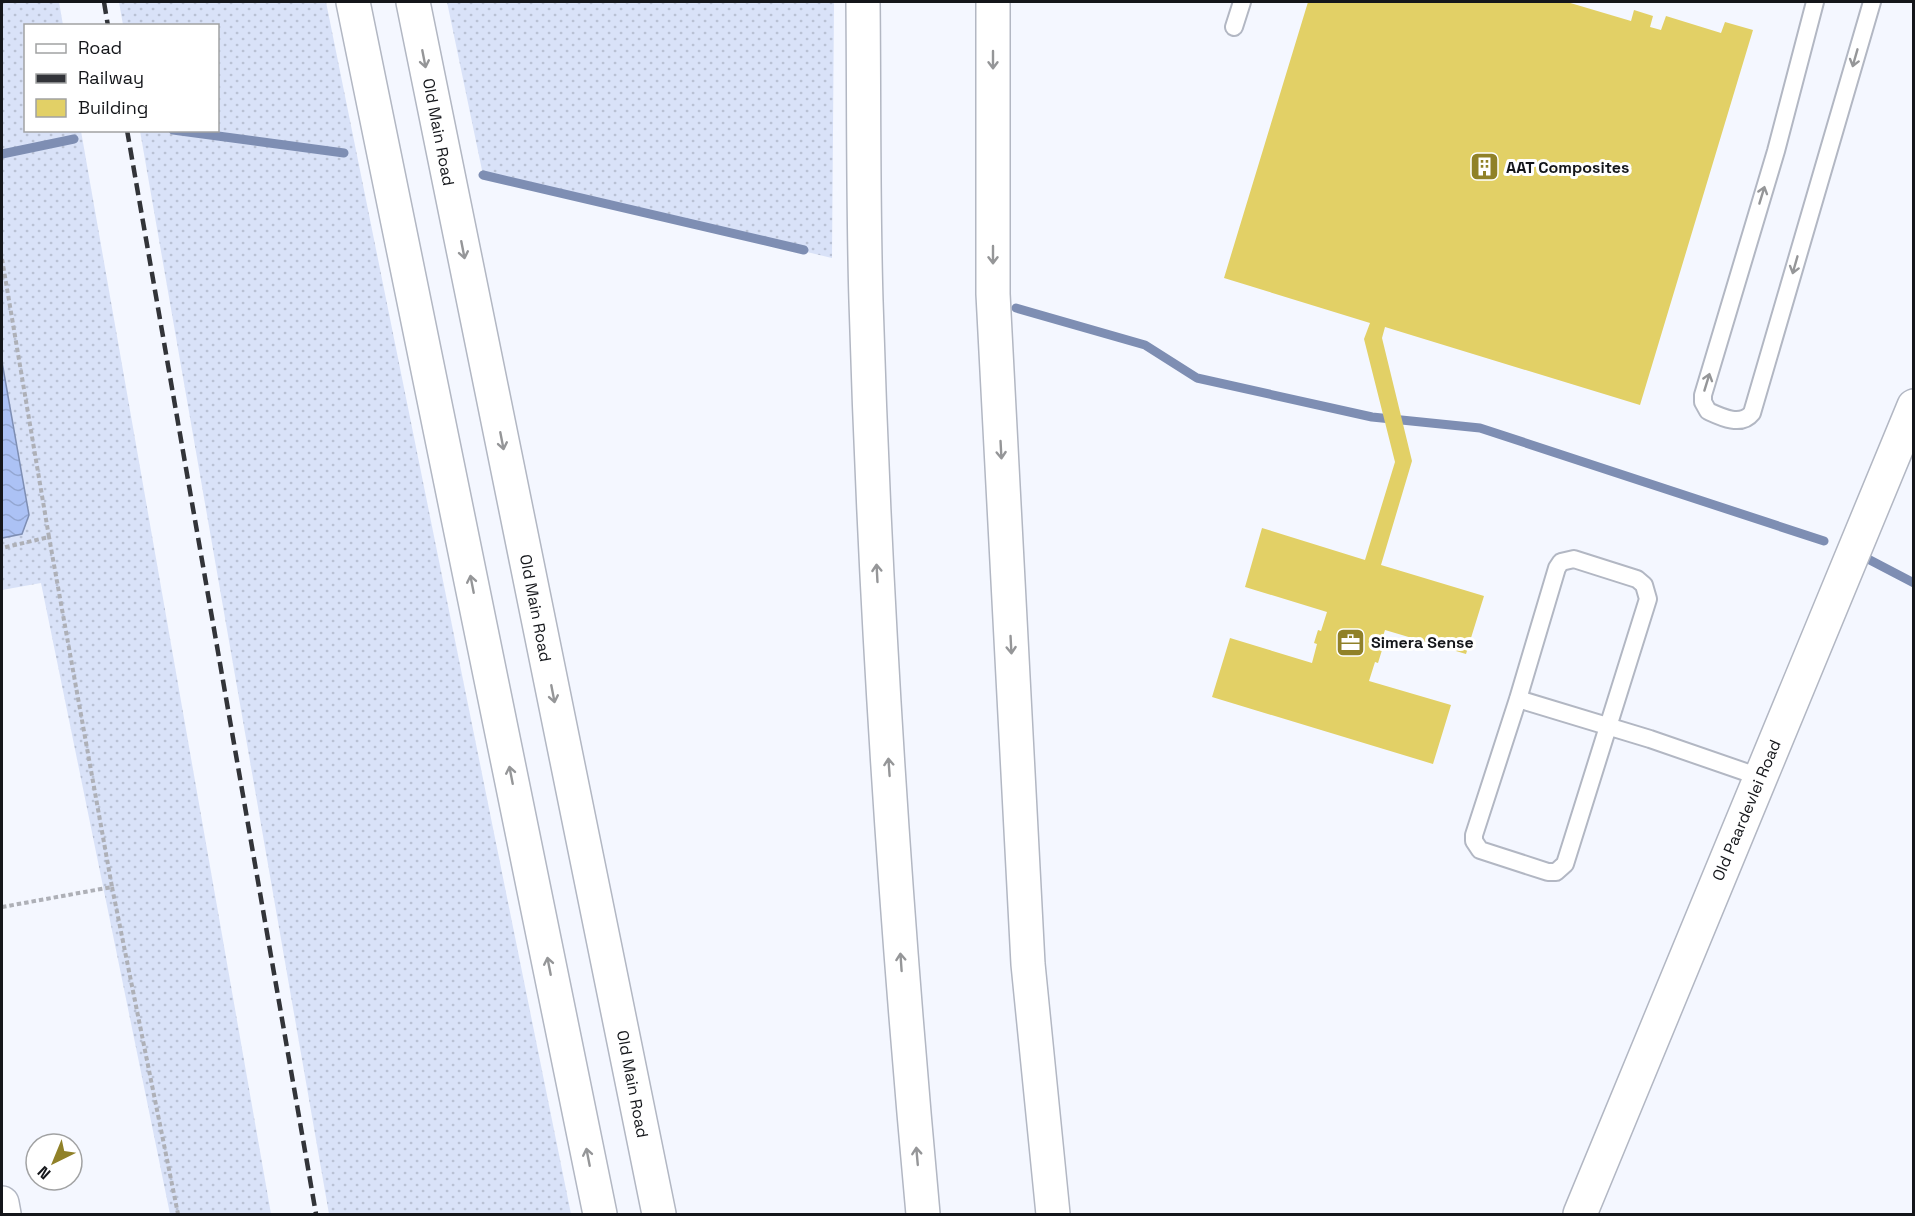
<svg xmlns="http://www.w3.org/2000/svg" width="1915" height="1216" font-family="'Space Grotesk',sans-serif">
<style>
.grass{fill:url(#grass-dots)}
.water{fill:url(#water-waves);stroke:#7e8eb3;stroke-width:1.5}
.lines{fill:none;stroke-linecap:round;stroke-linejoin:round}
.stream{stroke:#7e8eb3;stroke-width:9}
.building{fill:#e2d066}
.service-casing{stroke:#b2b7c3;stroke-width:20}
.minor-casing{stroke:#b2b7c3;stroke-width:36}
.primary-casing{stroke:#b2b7c3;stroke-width:36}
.motorway-casing{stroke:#b2b7c3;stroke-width:36}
.path{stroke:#aeb0b7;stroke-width:4;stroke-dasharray:4.5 3;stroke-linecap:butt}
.service{stroke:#fff;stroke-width:16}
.minor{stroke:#fff;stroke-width:33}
.primary{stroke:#fff;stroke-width:33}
.motorway{stroke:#fff;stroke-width:33}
.rail{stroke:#323439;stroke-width:4.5;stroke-dasharray:12 6;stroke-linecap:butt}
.oneway{stroke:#959698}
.labels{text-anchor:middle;stroke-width:6;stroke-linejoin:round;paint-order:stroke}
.street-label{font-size:16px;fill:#14161a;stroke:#fff}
.poi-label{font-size:16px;font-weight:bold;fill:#14161a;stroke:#fff;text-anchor:start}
</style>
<defs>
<pattern id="grass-dots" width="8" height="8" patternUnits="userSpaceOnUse" patternTransform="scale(1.5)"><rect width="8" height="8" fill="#d9e2f8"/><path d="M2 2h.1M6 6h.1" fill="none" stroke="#b9c1d4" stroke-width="1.8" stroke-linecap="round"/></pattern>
<pattern id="water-waves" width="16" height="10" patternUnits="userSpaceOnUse" patternTransform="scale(1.5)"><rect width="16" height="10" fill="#acc2f5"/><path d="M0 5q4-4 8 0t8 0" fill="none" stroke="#93a6d1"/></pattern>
</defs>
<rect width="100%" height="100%" fill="#f4f7ff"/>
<!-- grass -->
<path class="grass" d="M 2,2 L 59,2 L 63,25 L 26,26 L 26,130 L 81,131 L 271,1214 L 170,1214 L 41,583 L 2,590 L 2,538 L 22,534 L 20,465 L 2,362 Z
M 119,2 L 326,2 L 571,1214 L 329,1214 L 140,131 L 218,130 L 218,26 L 123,25 Z
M 447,2 L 834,2 L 832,258 L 483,175 Z"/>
<!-- water -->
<path class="water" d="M 2,362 L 29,515 L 22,534 L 2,538 Z"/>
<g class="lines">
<!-- stream -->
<path class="stream" d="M 173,130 L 344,153
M 2,154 L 74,139
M 483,175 L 804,250
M 1016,308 L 1145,345 L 1197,378 L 1372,417 L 1480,428 L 1824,541
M 1868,559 L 1914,583"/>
</g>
<!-- building -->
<path class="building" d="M 1308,2 L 1567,2 L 1631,21 L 1634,10 L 1653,16 L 1650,27 L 1661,30 L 1666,16 L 1721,33 L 1725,22 L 1753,30 L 1640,405 L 1385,327 L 1382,338 L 1412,461 L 1381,565 L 1484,596 L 1466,654 L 1385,630 L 1379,649 L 1382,650 L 1378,663 L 1375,662 L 1369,681 L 1451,705 L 1433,764 L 1212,697 L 1230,638 L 1312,663 L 1317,644 L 1314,643 L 1318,630 L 1321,631 L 1327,612 L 1245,587 L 1262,528 L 1365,560 L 1395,462 L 1364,339 L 1370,323 L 1224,278 Z"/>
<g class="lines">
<defs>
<path id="service" d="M 1815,2 L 1776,151 L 1703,395 L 1703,402 L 1708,411 C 1721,417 1741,427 1752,413 L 1872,2
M 1234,27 L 1242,2
M 1574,559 L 1637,579 L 1644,585 L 1648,599 L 1565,864 L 1556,872 L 1548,872 L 1480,850 L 1474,841 L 1474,835 L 1518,699 L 1557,568 L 1561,562 Z
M 1518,699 L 1650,739 L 1760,777"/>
<path id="minor" d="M 2,1203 L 4,1214
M 1580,1214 L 1914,406"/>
<path id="primary" d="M 353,2 L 600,1214
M 413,2 L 659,1214"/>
<path id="motorway" d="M 863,2 C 864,101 863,201 866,301 C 875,606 895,910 923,1214
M 993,2 L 993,294 L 1028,964 L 1053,1214"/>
</defs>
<!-- service casing -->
<use href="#service" class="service-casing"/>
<!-- minor casing -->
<use href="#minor" class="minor-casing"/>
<!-- primary casing -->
<use href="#primary" class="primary-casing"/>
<!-- motorway casing -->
<use href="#motorway" class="motorway-casing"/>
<!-- path -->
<path class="path" d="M 2,259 L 49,537 L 2,548
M 112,887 L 178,1214
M 2,907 L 112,887 L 49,537"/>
<!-- service -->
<use href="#service" class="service"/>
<!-- minor -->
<use href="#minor" class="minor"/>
<!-- primary -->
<use href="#primary" class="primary"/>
<!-- motorway -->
<use href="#motorway" class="motorway"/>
<!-- rail -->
<path class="rail" d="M 104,2 L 108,26
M 127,130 L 316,1214"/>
</g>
<!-- one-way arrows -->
<defs><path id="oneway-shaft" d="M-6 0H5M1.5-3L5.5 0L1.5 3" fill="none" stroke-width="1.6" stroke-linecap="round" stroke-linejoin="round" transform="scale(1.5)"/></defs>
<g class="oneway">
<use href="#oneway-shaft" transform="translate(1855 58) rotate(106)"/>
<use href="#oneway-shaft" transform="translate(424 59) rotate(79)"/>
<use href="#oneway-shaft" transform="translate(993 60) rotate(90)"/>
<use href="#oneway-shaft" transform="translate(1762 195) rotate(-73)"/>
<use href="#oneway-shaft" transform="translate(463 250) rotate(79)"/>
<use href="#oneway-shaft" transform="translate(993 255) rotate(90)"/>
<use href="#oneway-shaft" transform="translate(1795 265) rotate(106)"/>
<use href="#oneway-shaft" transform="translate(1707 382) rotate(-73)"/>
<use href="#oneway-shaft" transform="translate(502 441) rotate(79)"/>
<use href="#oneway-shaft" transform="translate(1001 450) rotate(87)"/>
<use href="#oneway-shaft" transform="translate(877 573) rotate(-93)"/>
<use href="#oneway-shaft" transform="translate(472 584) rotate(-101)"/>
<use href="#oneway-shaft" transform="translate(1011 645) rotate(87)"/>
<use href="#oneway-shaft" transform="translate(553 694) rotate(79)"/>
<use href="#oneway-shaft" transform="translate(889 767) rotate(-94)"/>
<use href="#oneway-shaft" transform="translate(511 775) rotate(-101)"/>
<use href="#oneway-shaft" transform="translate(901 962) rotate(-94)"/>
<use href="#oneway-shaft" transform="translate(549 966) rotate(-101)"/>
<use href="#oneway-shaft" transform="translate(917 1156) rotate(-95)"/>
<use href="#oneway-shaft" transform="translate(588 1157) rotate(-101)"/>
</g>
<!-- icons -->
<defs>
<symbol id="building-square" viewBox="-11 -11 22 22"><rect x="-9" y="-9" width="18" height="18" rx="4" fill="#908128" stroke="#fff"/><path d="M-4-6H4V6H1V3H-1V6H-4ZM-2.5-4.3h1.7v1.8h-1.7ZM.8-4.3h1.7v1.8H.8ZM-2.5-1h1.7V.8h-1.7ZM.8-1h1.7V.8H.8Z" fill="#fff"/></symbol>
<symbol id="office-square" viewBox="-11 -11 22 22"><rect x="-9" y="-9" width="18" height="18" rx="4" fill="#908128" stroke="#fff"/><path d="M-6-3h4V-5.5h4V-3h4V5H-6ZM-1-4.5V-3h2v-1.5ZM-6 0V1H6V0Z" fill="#fff"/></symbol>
</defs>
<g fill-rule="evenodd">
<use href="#building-square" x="1468" y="150" width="33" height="33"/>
<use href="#office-square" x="1334" y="626" width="33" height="33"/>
</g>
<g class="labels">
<!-- street labels -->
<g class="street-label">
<text transform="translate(439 132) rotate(79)" y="6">Old Main Road</text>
<text transform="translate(536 608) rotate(79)" y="6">Old Main Road</text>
<text transform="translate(1746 810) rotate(-67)" y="6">Old Paardevlei Road</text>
<text transform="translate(633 1084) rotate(79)" y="6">Old Main Road</text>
</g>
<!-- poi labels -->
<g class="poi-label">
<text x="1506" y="173">AAT Composites</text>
<text x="1371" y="648">Simera Sense</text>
</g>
</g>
<!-- border -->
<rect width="1915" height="1216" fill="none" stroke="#14161a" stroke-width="6"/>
<!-- legend -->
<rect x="24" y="24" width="195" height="108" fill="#ffffff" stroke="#a1a2a3" stroke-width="1.5"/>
<rect x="36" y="44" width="30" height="9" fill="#ffffff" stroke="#a1a2a3" stroke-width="1.5"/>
<text x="78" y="54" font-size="18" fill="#14161a">Road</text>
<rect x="36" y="74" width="30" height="9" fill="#323439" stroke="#a1a2a3" stroke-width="1.5"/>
<text x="78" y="84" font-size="18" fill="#14161a">Railway</text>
<rect x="36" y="99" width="30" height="18" fill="#e2d066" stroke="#a1a2a3" stroke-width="1.5"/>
<text x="78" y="114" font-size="18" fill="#14161a">Building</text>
<!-- north arrow -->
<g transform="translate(54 1162) rotate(223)"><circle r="28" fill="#ffffff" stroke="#a1a2a3" stroke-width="1.5"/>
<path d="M0-4.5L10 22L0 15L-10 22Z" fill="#908128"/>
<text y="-9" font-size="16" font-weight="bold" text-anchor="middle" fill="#14161a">N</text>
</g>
</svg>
